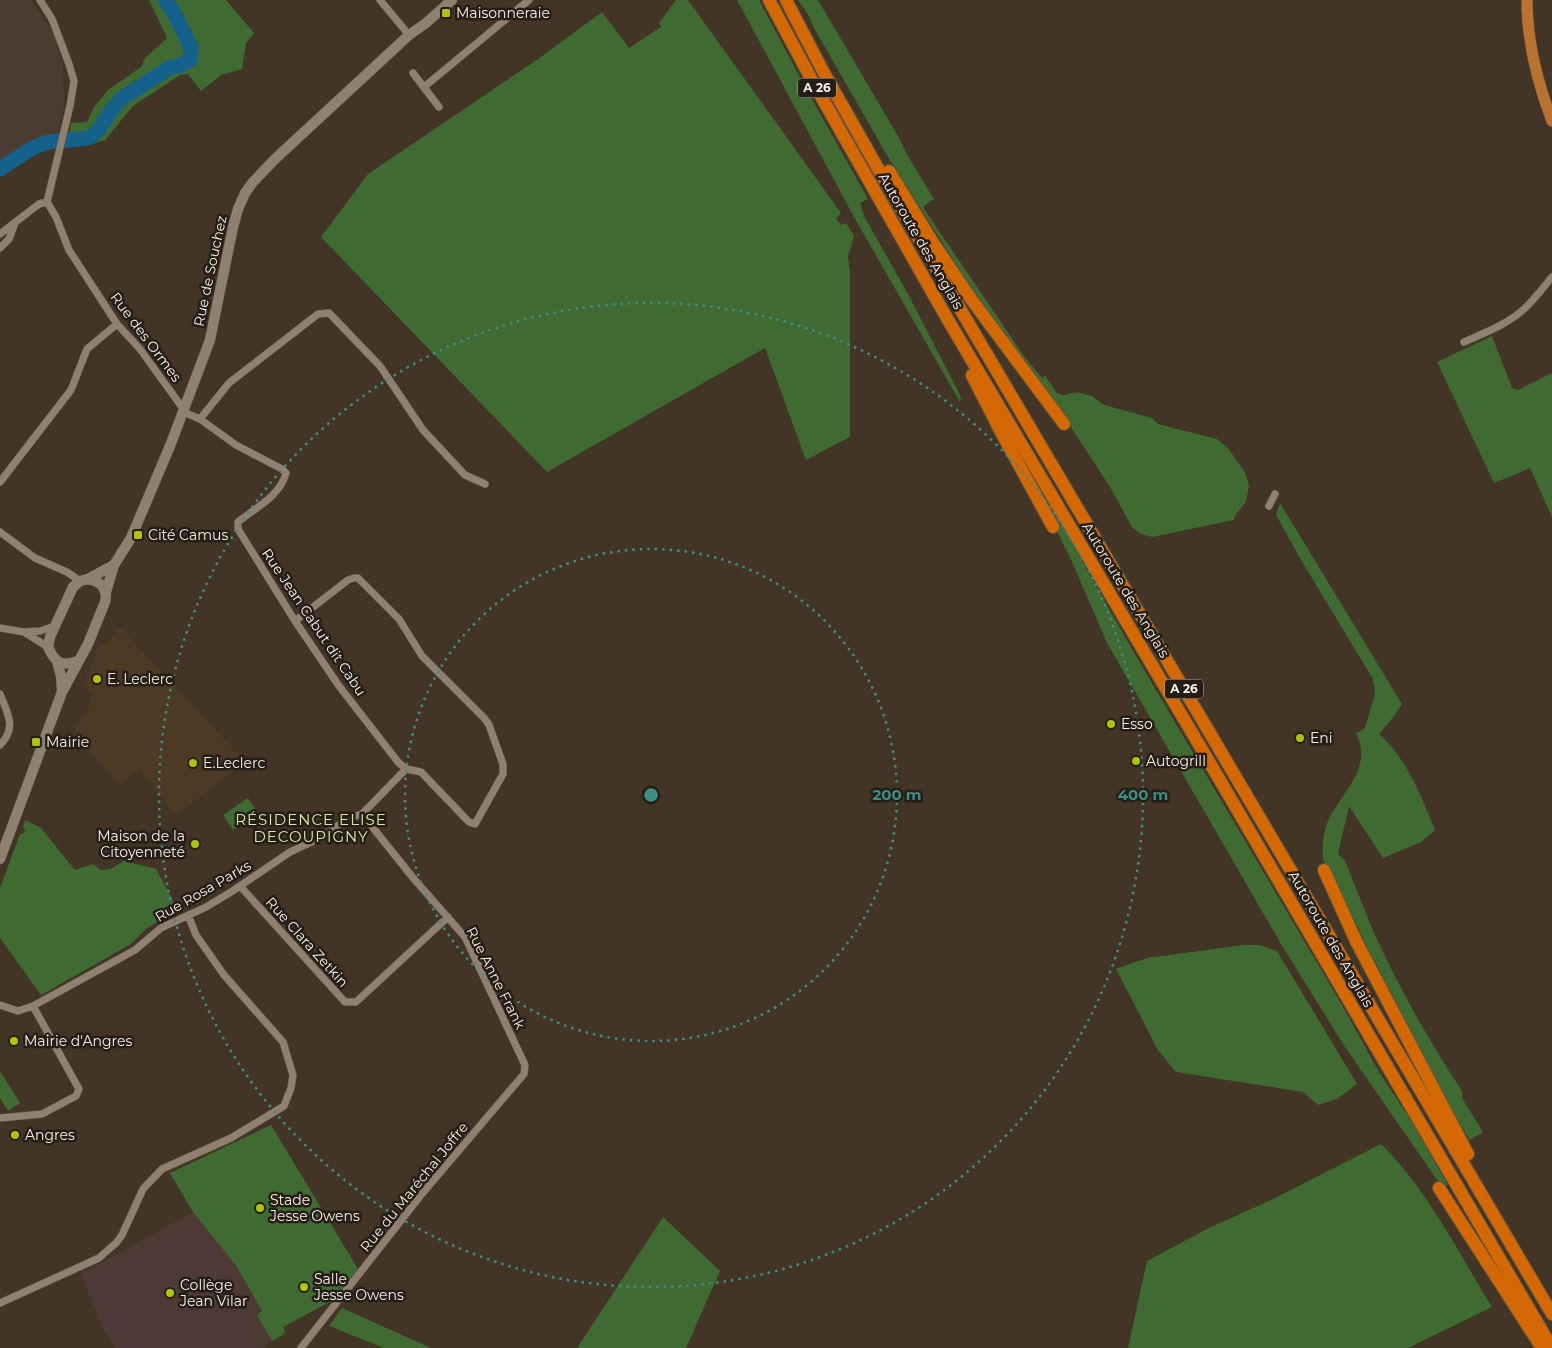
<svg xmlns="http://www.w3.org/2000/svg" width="1552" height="1348" font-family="Montserrat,sans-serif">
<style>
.built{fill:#4c3a24}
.industrial{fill:#4c3b31}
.education{fill:#4e3a34}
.green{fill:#3f6a32}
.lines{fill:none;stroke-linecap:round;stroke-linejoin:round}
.river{stroke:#14618b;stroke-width:15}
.street-casing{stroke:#5f5345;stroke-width:8}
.secondary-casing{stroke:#5f5345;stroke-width:11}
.primary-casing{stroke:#5f5345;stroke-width:12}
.highway-casing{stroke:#5f5345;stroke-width:14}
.street{stroke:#90806f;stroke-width:7}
.secondary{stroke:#90806f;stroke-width:10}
.primary{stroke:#b9722f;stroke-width:11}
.highway{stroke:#d46904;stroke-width:12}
.ring{fill:none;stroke:#3e8e86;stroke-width:2.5;stroke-dasharray:2.5 5}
.poi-dot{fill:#b0c502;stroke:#241e17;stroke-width:2}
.labels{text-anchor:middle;stroke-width:5;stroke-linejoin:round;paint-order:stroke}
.shield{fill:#241e17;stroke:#b8b0a7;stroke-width:1}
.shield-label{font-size:12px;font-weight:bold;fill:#f8efe5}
.poi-label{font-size:14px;fill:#f8efe5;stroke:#241e17;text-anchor:start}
.street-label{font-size:14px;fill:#f8efe5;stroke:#241e17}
.neighbourhood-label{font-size:15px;letter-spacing:1px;fill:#dbea9d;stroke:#241e17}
.centre{fill:#3e8e86;stroke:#241e17;stroke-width:2.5}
.ring-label{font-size:15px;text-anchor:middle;font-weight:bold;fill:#3e8e86;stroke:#241e17;stroke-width:5;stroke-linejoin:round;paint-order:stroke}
</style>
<rect width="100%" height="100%" fill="#423525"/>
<!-- built -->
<path class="built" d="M 120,627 L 245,762 L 177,815 L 139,768 L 120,786 L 73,732 L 91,702 L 91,694 L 83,685 L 99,647 L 107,643 Z"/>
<!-- industrial -->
<path class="industrial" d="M 0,0 L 31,0 L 52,30 L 63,63 L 64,106 L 58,134 L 31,144 L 0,164 Z"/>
<!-- education -->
<path class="education" d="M 193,1212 L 237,1267 L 262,1312 L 257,1315 L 272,1341 L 261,1348 L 117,1348 L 103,1329 L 81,1274 Z"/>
<!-- green -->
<path class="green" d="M 149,0 L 226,0 L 254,33 L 246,43 L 242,69 L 221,75 L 201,91 L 188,74 L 180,75 L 133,106 L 105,140 L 92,144 L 67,146 L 71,123 L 87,122 L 94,107 L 108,90 L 141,67 L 145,58 L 167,38 Z
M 676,0 L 688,0 L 841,213 L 836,219 L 841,225 L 846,223 L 854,236 L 848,256 L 850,273 L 850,437 L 806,460 L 765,348 L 547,472 L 321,237 L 368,174 L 538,59 L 602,12 L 629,48 L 661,27 L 659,23 Z
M 737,0 L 759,0 L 803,83 L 868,199 L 860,203 L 864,216 L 908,294 L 961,397 L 960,402 L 854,217 Z
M 798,0 L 818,0 L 898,136 L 909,158 L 934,199 L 924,206 L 924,209 L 1024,356 L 1042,378 L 1045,376 L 1057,393 L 1063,395 L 1078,392 L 1092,396 L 1104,405 L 1152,418 L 1158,424 L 1217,439 L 1227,447 L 1245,472 L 1249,485 L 1246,502 L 1236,514 L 1234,520 L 1152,537 L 1141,534 L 1132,527 L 1110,487 L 1067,421 L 985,310 L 888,157 L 814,28 L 809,16 Z
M 1492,336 L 1512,388 L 1518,390 L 1552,373 L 1552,517 L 1530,468 L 1494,483 L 1437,362 Z
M 1048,501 L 1133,651 L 1342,1005 L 1379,1072 L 1414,1125 L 1448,1185 L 1442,1187 L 1343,1044 L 1281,944 L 1107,643 L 1073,564 L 1043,503 Z
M 1280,503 L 1402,704 L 1395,715 L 1379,734 C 1406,757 1422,798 1435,830 L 1421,842 L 1383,858 L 1349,806 L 1338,854 L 1345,861 C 1355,885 1364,909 1374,933 C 1399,988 1429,1041 1462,1091 L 1462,1098 L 1483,1132 L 1470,1140 L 1457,1120 L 1420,1051 L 1394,999 L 1383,981 L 1378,966 L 1366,948 L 1362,936 L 1323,859 C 1322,847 1323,832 1328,821 C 1341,793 1374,767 1356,734 L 1365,728 L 1375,694 L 1373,679 L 1301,560 L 1276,515 Z
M 248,798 L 258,814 L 233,830 L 223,815 Z
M 25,820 L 41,828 L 75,870 L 93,864 L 101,870 L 110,869 L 124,861 L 156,869 L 175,904 L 170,906 L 173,913 L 147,928 L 131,944 L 41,995 L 0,938 L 0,888 L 20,834 L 23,834 L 25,830 L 23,827 Z
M 1244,945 L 1259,945 L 1277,951 L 1357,1084 L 1337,1099 L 1318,1105 L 1303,1092 L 1176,1072 L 1158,1050 L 1116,969 L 1147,958 Z
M 0,1071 L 20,1103 L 8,1111 L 0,1098 Z
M 271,1125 L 358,1269 L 337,1298 L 283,1327 L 285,1331 L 284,1334 L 272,1341 L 257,1315 L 262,1311 L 237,1267 L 193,1212 L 170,1173 Z
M 1381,1144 C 1428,1190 1458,1252 1492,1307 L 1408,1348 L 1128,1348 L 1147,1261 L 1207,1229 L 1273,1199 Z
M 663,1217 L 720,1271 L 686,1348 L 577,1348 Z
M 342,1308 L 431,1348 L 384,1348 L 329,1326 Z"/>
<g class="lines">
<!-- river -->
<path class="river" d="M 0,169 L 32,148 L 48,142 L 88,138 L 98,131 L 113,108 L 122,98 L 169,68 L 181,65 L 190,60 L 191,47 L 173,11 L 165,0"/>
<defs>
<path id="street" d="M 40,0 L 52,19 L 69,64 L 74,81 L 70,106 L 47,202 L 56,217 L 69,250 L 117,324 L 140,349 L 184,410 L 188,414 L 200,419 L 229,383 L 318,314 L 329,313 L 380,366 L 423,430 L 465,475 L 485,484
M 380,0 L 409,35
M 413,73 L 439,107
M 424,87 L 529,0
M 0,234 L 39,204 L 47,202
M 0,248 L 9,239 L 15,223
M 1464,342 C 1484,333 1506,325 1523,310 C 1534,300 1543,288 1552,277
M 200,419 L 236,445 L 282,469 L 286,473 C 281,495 254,509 238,522 L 238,529 L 295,621 L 339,686 L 398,762 L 406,769
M 0,482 L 71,390 L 87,349 L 117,324
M 1269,506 L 1275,494
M 0,532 L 35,558 L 67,572 L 80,581
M 295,621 L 348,580 L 354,578 L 358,578 L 399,619 L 422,656 L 485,719 L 489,725 L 503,764 L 503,774 L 475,824 L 469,822 L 421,772 L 406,769
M 0,628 L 24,632 L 48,647
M 24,632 L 40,631 L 55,626
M 0,694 C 8,714 17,728 0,745
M 240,886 L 345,1002 L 356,1002 L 448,917
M 0,1005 L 18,1011 L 33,1006 L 135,950 L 161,928 L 206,907 L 231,892 L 290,852 L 320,838 L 349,818 L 362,814 L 406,769
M 0,1118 L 42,1114 L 76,1096 L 79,1089 L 33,1006
M 0,1303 L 99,1258 L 116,1243 L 122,1235 L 143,1189 L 162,1169 L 231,1138 L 284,1106 L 291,1088 L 293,1075 L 283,1042 L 224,975 L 196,935 L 188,915
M 301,1348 L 421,1195 L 524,1074 L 525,1065 L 465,937 L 414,879 L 362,814"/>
<path id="secondary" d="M 88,579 L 114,565
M 106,592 L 114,565 L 131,538 L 170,446 L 210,340 L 233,227 L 238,209 L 245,193 L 253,182 L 275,159 L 409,35 L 426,23 L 452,0
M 57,661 L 61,676 L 62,691
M 0,859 L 62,692 L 88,644 L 105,602 C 109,586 95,576 80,581 L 73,587 L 50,637 L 48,647 C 55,663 62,667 78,661"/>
<path id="primary" d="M 1527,0 C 1527,40 1538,84 1552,121"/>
<path id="highway" d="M 769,0 L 814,84 L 948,320 L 1204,753 L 1552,1348
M 786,0 L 824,73 L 893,195 L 1552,1314
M 889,171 L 932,241 L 971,299 L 1064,424
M 972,375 L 1001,432 L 1053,527
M 1324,870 L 1356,941 L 1468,1154
M 1439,1188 L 1542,1348"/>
</defs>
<!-- street casing -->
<use href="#street" class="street-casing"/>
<!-- secondary casing -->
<use href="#secondary" class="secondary-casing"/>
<!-- primary casing -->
<use href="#primary" class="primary-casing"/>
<!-- highway casing -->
<use href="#highway" class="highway-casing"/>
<!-- street -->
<use href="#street" class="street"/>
<!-- secondary -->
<use href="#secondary" class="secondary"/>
<!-- primary -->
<use href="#primary" class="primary"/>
<!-- highway -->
<use href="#highway" class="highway"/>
</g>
<!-- distance rings -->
<g class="ring">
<circle cx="651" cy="795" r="246"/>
<circle cx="651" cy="795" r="492"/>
</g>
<!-- markers -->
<g class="poi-dot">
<rect x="441" y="8" width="10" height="10" rx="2.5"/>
<rect x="133" y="530" width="10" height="10" rx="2.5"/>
<circle cx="97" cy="679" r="5"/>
<circle cx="1111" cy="724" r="5"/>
<circle cx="1300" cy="738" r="5"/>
<rect x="31" y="737" width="10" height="10" rx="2.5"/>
<circle cx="1136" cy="761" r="5"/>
<circle cx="193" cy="763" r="5"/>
<circle cx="195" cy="844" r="5"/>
<circle cx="14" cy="1041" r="5"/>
<circle cx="15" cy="1135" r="5"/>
<circle cx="260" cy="1208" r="5"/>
<circle cx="304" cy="1287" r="5"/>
<circle cx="170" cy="1293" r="5"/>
</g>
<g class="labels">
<!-- shield labels -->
<g class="shield">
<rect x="798" y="78.5" width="38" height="19" rx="4"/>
<rect x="1165" y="679.5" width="38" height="19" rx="4"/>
</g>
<g class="shield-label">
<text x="817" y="92">A 26</text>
<text x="1184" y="693">A 26</text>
</g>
<!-- poi labels -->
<g class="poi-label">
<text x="456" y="18">Maisonneraie</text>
<text x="148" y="540">Cité Camus</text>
<text x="107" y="684">E. Leclerc</text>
<text x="1121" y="729">Esso</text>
<text x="1310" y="743">Eni</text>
<text x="46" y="747">Mairie</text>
<text x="1146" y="766">Autogrill</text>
<text x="203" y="768">E.Leclerc</text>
<text x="185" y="841" text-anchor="end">Maison de la<tspan x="185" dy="16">Citoyenneté</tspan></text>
<text x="24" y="1046">Mairie d'Angres</text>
<text x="25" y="1140">Angres</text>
<text x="270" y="1205">Stade<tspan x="270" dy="16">Jesse Owens</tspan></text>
<text x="314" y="1284">Salle<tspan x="314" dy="16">Jesse Owens</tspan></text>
<text x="180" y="1290">Collège<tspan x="180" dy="16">Jean Vilar</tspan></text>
</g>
<!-- street labels -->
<g class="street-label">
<text transform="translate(921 241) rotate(60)" y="5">Autoroute des Anglais</text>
<text transform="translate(210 271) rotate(-78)" y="5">Rue de Souchez</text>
<text transform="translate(146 337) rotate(53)" y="5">Rue des Ormes</text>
<text transform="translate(1126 590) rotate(59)" y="5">Autoroute des Anglais</text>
<text transform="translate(314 622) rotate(56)" y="5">Rue Jean Cabut dit Cabu</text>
<text transform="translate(203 891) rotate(-30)" y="5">Rue Rosa Parks</text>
<text transform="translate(1331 939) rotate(60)" y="5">Autoroute des Anglais</text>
<text transform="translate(307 942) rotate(48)" y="5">Rue Clara Zetkin</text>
<text transform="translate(496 978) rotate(63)" y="5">Rue Anne Frank</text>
<text transform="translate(414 1187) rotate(-51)" y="5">Rue du Maréchal Joffre</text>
</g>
<!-- neighbourhood labels -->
<g class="neighbourhood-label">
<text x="311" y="825">RÉSIDENCE ELISE<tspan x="311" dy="17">DECOUPIGNY</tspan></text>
</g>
</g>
<circle cx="651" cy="795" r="8" class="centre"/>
<g class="ring-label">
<text x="897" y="800">200 m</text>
<text x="1143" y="800">400 m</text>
</g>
</svg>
